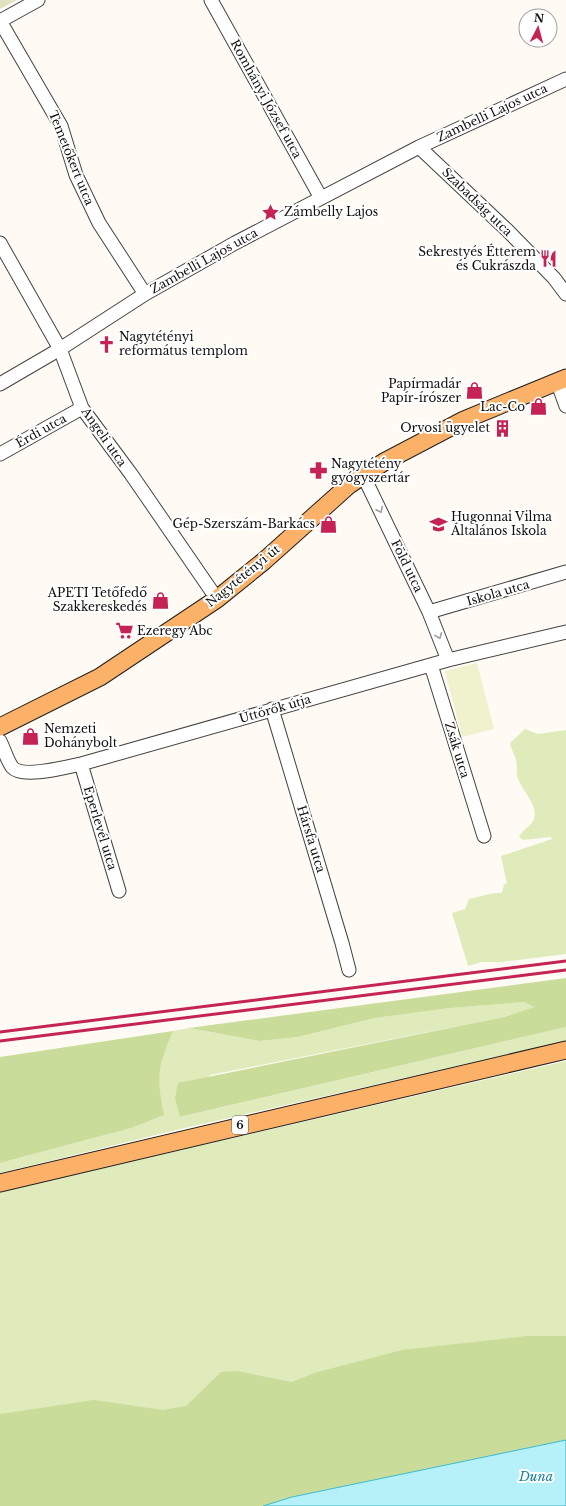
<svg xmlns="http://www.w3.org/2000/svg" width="566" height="1506" font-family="'Libre Baskerville',serif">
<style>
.green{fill:#e0ebbb}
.forest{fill:#c9dc9a}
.cemetery{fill:#e0e3c2}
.pitch{fill:#eff2cd}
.water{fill:#b6f0f8;stroke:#3bbbd1}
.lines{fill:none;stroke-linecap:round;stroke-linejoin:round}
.minor-casing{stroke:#434343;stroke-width:15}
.major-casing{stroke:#212121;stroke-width:19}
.minor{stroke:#fff;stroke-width:13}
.major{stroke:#fbb167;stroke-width:17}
.rail{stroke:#c52354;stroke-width:3}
.oneway{stroke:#9f9f9f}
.labels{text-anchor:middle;stroke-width:4;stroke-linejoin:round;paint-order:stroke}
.shield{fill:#fff;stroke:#585858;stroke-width:1}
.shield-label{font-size:11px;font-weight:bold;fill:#101010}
.street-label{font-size:12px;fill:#101010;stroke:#fff}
.poi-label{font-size:12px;fill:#101010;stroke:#fff;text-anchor:start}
.water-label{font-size:13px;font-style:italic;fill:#158097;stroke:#fff}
</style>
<rect width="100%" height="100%" fill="#fffaf3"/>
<!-- green -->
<path class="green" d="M 525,729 L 538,734 L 566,730 L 566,954 L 503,962 L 481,962 L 468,966 L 452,913 L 465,909 L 469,899 L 494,893 L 502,893 L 504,884 L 507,884 L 501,856 L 552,839 L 551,837 L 523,840 L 519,837 C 523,829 530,827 533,821 C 540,807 524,793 519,781 C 515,773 518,767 516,760 C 515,754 511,750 510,743 Z
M 525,1002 L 535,1007 L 504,1017 L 210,1075 L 181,1117 L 566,1027 L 566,1041 L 176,1130 L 0,1173 L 0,1163 L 130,1128 L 163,1115 C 156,1076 158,1067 173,1031 L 189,1028 L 260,1041 L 298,1037 L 375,1018 L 450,1008 Z
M 566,1061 L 566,1440 L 292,1497 L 263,1506 L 0,1506 L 0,1192 Z"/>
<!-- forest -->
<path class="forest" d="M 566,978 L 566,1027 L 180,1117 L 175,1098 L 178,1083 L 504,1017 L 534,1007 L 525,1002 L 450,1008 L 375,1018 L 298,1037 L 260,1041 L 189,1028 Z
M 173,1031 C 158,1067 156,1076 164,1115 L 131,1128 L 0,1163 L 0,1057 Z
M 527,1336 L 566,1336 L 566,1440 L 292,1497 L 263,1506 L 0,1506 L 0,1414 L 94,1400 L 163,1410 L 186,1406 L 221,1372 L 237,1371 L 292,1382 L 314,1373 L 402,1350 Z"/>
<!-- cemetery -->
<path class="cemetery" d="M 0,0 L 17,0 L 0,9 Z"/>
<!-- pitch -->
<path class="pitch" d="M 477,663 L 494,729 L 462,737 L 445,671 Z"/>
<!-- water -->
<path class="water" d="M 566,1440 L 566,1506 L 263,1506 L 292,1497 Z"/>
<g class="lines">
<defs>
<path id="minor" d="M 211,0 L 321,198
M 0,21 L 61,126 L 76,175 L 99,223 L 145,294
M 0,21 L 38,0
M 419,147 L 507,230 L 554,278 L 566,294
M 0,243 L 60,349 L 82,408 L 131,474 L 217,599
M 557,381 L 566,406
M 0,384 L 60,349 L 145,294 L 235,243 L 419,147 L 566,79
M 0,454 L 82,408
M 363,475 L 429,612 L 448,660
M 429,612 L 566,572
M 431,665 L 484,836
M 272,709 L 342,943 L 349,970
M 0,741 C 4,749 7,760 12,767 C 22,779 66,767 81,764 L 448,660 L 566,632
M 81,764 L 119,891"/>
<path id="major" d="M 0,727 L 100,677 L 217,599 L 264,561 L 349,485 L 384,462 L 464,420 L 566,378
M 0,1183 L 566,1050"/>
</defs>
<!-- minor casing -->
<use href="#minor" class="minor-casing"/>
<!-- major casing -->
<use href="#major" class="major-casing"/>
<!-- minor -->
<use href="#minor" class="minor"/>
<!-- major -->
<use href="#major" class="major"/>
<!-- rail -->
<path class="rail" d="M 0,1032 L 566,961
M 0,1041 L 566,970"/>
</g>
<!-- one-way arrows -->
<defs><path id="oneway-chevron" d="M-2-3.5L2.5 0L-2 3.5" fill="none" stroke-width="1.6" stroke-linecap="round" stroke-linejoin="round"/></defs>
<g class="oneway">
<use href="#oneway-chevron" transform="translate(380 510) rotate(64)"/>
<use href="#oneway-chevron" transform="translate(439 636) rotate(68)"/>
</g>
<!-- icons -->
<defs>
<symbol id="sight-bare" viewBox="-9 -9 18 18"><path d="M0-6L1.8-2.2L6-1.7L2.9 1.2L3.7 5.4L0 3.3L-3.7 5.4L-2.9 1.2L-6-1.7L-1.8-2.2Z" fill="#c52354" stroke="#fff" stroke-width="2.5" paint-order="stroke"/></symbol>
<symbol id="restaurant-bare" viewBox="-9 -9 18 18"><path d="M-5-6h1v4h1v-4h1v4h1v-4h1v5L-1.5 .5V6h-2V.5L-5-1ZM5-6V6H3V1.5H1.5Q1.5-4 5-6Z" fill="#c52354" stroke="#fff" stroke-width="2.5" paint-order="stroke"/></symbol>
<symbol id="church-bare" viewBox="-9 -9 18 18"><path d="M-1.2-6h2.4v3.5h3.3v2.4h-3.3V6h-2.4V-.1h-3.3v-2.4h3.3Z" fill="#c52354" stroke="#fff" stroke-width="2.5" paint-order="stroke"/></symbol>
<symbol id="shop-bare" viewBox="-9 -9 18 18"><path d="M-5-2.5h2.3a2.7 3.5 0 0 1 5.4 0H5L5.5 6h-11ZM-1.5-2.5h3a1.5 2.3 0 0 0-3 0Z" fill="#c52354" stroke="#fff" stroke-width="2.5" paint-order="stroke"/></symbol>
<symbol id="building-bare" viewBox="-9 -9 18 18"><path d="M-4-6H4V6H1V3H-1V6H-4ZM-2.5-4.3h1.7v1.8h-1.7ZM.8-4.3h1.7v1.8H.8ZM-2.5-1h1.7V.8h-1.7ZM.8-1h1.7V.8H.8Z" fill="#c52354" stroke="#fff" stroke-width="2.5" paint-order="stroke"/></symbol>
<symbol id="pharmacy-bare" viewBox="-9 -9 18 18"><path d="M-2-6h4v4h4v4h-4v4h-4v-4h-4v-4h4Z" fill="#c52354" stroke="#fff" stroke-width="2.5" paint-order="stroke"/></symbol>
<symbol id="school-bare" viewBox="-9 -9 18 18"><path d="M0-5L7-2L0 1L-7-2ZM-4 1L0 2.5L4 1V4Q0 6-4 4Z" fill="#c52354" stroke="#fff" stroke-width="2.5" paint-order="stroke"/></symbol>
<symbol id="supermarket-bare" viewBox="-9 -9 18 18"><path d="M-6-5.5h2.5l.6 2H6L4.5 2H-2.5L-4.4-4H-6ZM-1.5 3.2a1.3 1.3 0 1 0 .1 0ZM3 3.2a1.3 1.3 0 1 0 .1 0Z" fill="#c52354" stroke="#fff" stroke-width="2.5" paint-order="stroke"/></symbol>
</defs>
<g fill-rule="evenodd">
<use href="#sight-bare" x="258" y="200" width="25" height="25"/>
<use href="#restaurant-bare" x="536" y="246" width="25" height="25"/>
<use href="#church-bare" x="94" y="332" width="25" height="25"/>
<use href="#shop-bare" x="462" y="378" width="25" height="25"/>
<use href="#shop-bare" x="526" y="394" width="25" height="25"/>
<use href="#building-bare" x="490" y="416" width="25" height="25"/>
<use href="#pharmacy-bare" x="306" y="458" width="25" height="25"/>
<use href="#shop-bare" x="316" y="512" width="25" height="25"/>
<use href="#school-bare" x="426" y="512" width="25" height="25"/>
<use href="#shop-bare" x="148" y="588" width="25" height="25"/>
<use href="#supermarket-bare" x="112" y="618" width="25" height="25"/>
<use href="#shop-bare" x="18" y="724" width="25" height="25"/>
</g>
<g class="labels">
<!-- shield labels -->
<rect class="shield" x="232" y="1116" width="16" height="18" rx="3"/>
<g class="shield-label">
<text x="240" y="1129">6</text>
</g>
<!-- street labels -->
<g class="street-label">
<text transform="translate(266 99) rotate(61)" y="4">Romhányi József utca</text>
<text transform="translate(492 113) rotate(-25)" y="4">Zambelli Lajos utca</text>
<text transform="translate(71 158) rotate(68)" y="4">Temetőkert utca</text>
<text transform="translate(477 202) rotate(44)" y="4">Szabadság utca</text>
<text transform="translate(204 261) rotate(-29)" y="4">Zambelli Lajos utca</text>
<text transform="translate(41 431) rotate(-29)" y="4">Érdi utca</text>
<text transform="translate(104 437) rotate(55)" y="4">Angeli utca</text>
<text transform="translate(407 566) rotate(64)" y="4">Föld utca</text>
<text transform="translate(243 576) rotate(-39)" y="4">Nagytétényi út</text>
<text transform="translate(498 593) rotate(-16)" y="4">Iskola utca</text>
<text transform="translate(275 709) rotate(-16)" y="4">Úttörők útja</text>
<text transform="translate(457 750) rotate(73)" y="4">Zsák utca</text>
<text transform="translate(100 828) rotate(73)" y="4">Eperlevél utca</text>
<text transform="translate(311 839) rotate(73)" y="4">Hársfa utca</text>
</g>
<!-- poi labels -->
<g class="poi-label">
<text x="284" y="216">Zámbelly Lajos</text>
<text x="536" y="256" text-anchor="end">Sekrestyés Étterem<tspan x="536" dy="14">és Cukrászda</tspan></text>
<text x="119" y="341">Nagytétényi<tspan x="119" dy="14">református templom</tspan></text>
<text x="461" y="388" text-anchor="end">Papírmadár<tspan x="461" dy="14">Papír-írószer</tspan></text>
<text x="525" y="411" text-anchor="end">Lac-Co</text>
<text x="490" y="432" text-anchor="end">Orvosi ügyelet</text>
<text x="331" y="468">Nagytétény<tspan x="331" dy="14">gyógyszertár</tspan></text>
<text x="451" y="521">Hugonnai Vilma<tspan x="451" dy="14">Általános Iskola</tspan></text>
<text x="315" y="528" text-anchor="end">Gép-Szerszám-Barkács</text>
<text x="147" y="597" text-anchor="end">APETI Tetőfedő<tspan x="147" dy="14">Szakkereskedés</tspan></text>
<text x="137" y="635">Ezeregy Abc</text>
<text x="44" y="733">Nemzeti<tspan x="44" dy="14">Dohánybolt</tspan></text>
</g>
<!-- water labels -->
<g class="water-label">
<text x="536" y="1481">Duna</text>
</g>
</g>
<!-- north arrow -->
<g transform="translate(538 28) rotate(6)"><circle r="19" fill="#ffffff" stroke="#9f9f9f"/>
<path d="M0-3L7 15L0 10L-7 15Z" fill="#c52354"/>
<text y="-6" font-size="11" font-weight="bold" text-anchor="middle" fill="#101010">N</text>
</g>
</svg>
